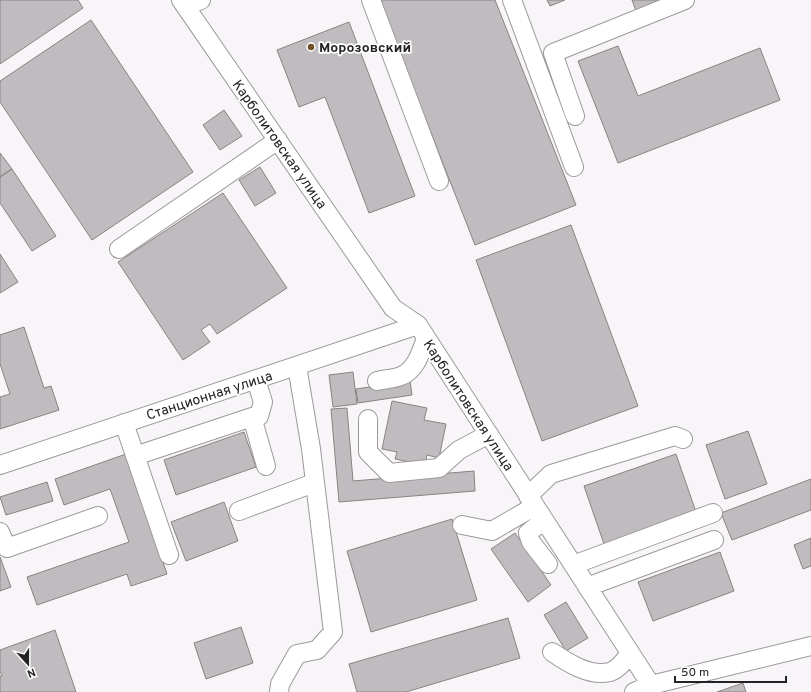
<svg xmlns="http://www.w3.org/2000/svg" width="811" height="692" font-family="Overpass,sans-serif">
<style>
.building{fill:#c0bbbe;stroke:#878385}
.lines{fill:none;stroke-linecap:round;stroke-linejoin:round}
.minor-casing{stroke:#9c999c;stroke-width:20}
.minor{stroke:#fff;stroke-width:18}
.poi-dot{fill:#714f27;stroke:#fff;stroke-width:1.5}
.labels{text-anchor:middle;stroke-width:3.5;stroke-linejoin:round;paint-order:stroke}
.poi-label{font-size:14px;font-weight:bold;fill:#232224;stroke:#fff;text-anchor:start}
.street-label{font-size:14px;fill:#232224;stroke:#fff}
</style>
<rect width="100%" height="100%" fill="#f8f5f8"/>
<!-- building -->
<path class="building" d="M 0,0 L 78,0 L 83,8 L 0,64 Z
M 379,0 L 495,0 L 576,205 L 475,245 Z
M 547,0 L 565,0 L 550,6 Z
M 632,0 L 673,0 L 637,14 Z
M 91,20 L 193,172 L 92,240 L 0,102 L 0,81 Z
M 349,22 L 415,196 L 369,213 L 325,97 L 299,107 L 277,50 Z
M 618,46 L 638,96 L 760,48 L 780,100 L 618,163 L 578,61 Z
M 224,110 L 242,136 L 220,150 L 203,125 Z
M 0,153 L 12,169 L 0,177 Z
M 260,167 L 276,193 L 255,206 L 239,180 Z
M 12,169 L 56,236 L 32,251 L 0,203 L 0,177 Z
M 223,193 L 287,288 L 217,334 L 210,324 L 201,330 L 210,342 L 183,360 L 118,262 Z
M 571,225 L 638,406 L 542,441 L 476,260 Z
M 0,254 L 18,282 L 0,293 Z
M 24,327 L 44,388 L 51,386 L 59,410 L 0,429 L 0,397 L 10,394 L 0,364 L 0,335 Z
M 353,372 L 357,404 L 333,407 L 329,375 Z
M 410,381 L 412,395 L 358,403 L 356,389 Z
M 392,401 L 427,408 L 424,420 L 446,424 L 439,458 L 427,455 L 425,465 L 395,459 L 397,452 L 382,449 Z
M 347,408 L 353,481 L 474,471 L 475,491 L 339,502 L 331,409 Z
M 748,431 L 767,484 L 725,499 L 706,445 Z
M 244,432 L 256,467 L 176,495 L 164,460 Z
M 126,454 L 167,574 L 131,586 L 127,574 L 37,605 L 27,577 L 129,542 L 110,489 L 64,505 L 55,479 Z
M 676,454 L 696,512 L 604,544 L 584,486 Z
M 811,479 L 811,510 L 732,540 L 721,513 Z
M 47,482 L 53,501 L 6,515 L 0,497 Z
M 224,502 L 238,541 L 186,561 L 171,522 Z
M 452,519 L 477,600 L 371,632 L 347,551 Z
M 515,533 L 551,585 L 528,602 L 491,549 Z
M 811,538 L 811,566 L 803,569 L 794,545 Z
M 720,552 L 734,591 L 653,621 L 638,582 Z
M 0,557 L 11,587 L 0,591 Z
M 566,602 L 588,638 L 566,651 L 544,615 Z
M 508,618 L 520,658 L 406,692 L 357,692 L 349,664 Z
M 241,627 L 253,663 L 206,679 L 194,643 Z
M 55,630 L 76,692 L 0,692 L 0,676 L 2,676 L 0,671 L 0,650 Z
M 743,683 L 746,692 L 717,692 Z"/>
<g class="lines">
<defs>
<path id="minor" d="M 181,0 L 393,308 L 418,325 L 651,685
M 371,0 L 439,181
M 512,0 L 574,167
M 185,6 L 201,0
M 575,116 L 553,53 L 685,0
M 119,249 L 278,140
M 256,380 L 263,402 L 259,416 L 252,417 L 266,466
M 377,381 C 385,379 394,379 401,376 C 416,370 421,352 426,338
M 368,419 L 368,452 L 389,473 L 439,468 L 459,450 L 489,434
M 124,423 L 169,555
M 135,456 L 252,417
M 0,465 L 418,325
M 528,496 L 551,474 L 675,436 L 683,439
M 239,511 L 314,483
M 544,520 L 528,533 L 531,542 L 548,564
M 462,525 L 492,531 L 535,506
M 0,532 L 7,548 L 98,516
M 573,565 L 713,513
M 587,587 L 714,540
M 552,652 C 568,663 590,677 610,672 C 619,669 625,660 630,653
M 279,692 L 280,684 L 297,654 L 317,650 L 333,632 L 311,449 L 297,366
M 634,692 L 651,685 L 811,646"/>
</defs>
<!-- minor casing -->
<use href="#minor" class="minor-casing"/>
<!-- minor -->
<use href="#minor" class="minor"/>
</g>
<!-- markers -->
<circle class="poi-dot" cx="311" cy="47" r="4"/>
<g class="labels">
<!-- poi labels -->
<g class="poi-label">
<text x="319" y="52">Морозовский</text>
</g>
<!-- street labels -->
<g class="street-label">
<text transform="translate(280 144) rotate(55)" y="5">Карболитовская улица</text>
<text transform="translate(209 395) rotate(-18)" y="5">Станционная улица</text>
<text transform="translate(469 405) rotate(57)" y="5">Карболитовская улица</text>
</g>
</g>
<!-- north arrow -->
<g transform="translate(28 664) rotate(159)" stroke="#ffffff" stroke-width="3" paint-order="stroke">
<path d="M0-3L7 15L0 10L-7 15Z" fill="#232224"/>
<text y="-6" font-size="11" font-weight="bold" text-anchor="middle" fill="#232224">N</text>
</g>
<!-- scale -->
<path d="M675 676v6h111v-6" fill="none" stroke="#232224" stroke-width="2"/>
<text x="681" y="676" font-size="12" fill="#232224" stroke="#ffffff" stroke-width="3" paint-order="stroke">50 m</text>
</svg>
